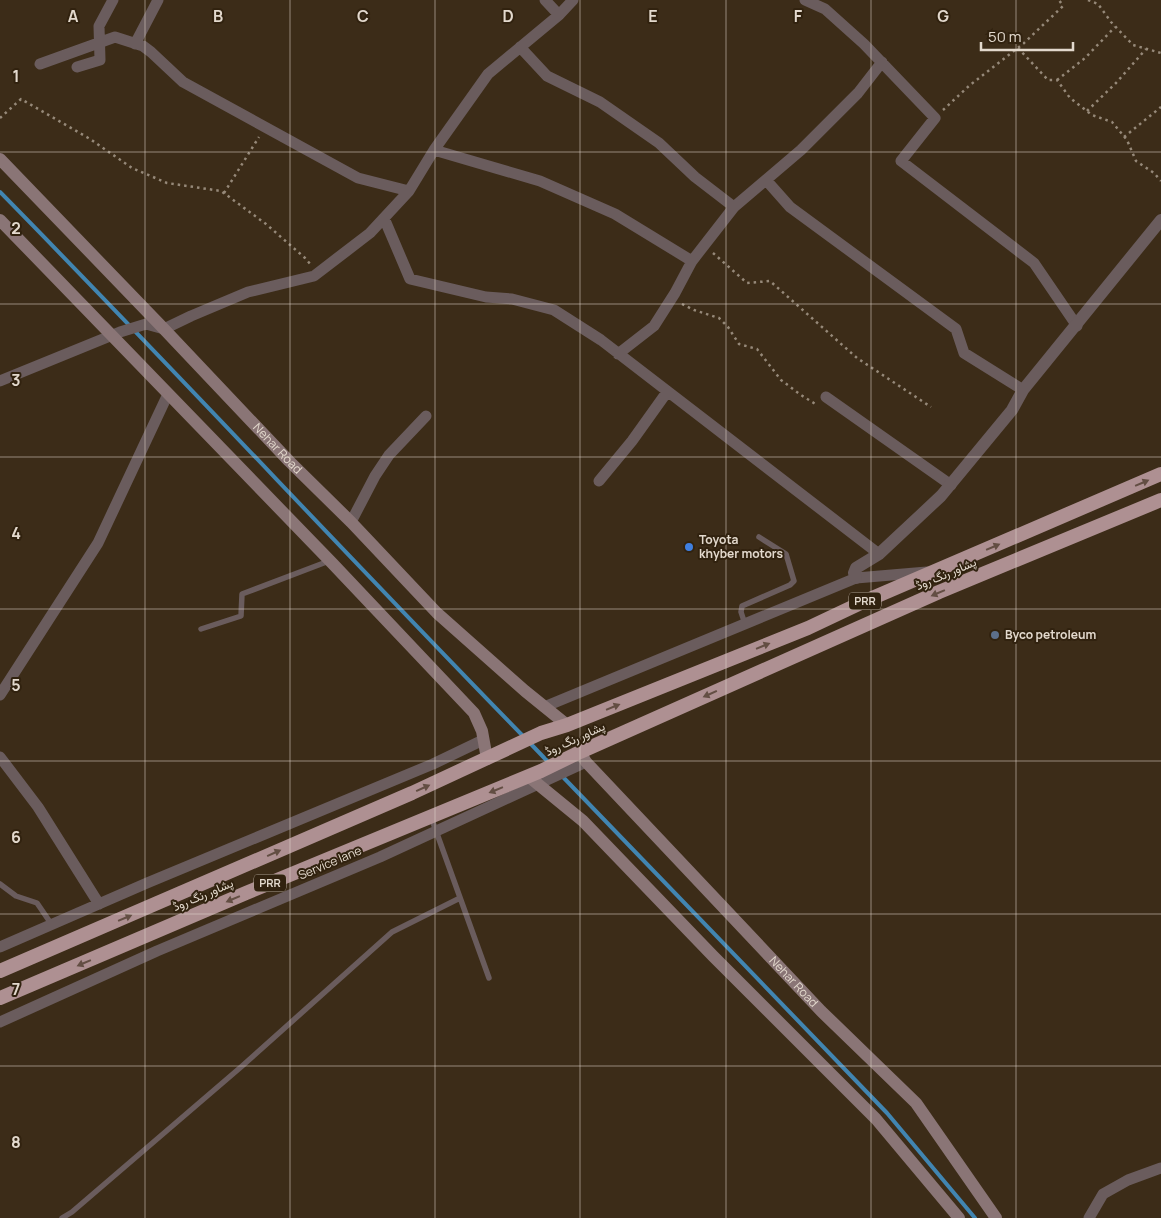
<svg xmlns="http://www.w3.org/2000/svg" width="1161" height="1218" font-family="Manrope,Vazirmatn,sans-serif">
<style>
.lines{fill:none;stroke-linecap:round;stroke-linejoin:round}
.stream{stroke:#4185b1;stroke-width:4}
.path{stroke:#968979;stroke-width:2.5;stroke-dasharray:2.5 4;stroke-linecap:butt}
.service{stroke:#6a5c5d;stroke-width:5.5}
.minor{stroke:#6a5c5d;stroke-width:11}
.tertiary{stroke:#6a5c5d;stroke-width:12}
.secondary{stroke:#8a7576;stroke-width:12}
.trunk{stroke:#ae9092;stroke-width:14}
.oneway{fill:#634e43}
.grid{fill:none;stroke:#e3d9cd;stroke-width:1;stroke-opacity:0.55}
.shop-dot{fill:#3f7fe0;stroke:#31220f;stroke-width:2}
.service-dot{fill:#5c6f8a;stroke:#31220f;stroke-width:2}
.labels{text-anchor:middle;stroke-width:4;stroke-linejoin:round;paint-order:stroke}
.shield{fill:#31220f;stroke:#aea294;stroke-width:1}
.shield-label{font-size:11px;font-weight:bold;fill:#e3d9cd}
.street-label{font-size:12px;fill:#e3d9cd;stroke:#31220f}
.poi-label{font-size:12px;font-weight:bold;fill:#e3d9cd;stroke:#31220f;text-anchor:start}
.grid-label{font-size:16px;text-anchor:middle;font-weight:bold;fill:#e3d9cd;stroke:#31220f;stroke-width:4;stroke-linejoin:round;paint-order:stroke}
</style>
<rect width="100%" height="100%" fill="#3c2c18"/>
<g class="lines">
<!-- stream -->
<path class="stream" d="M 0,192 C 177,372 348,557 524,737
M 529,742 L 550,764
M 562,776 L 887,1113 L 975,1218"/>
<!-- path -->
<path class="path" d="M 1088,0 L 1098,4 L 1111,22 L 1133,45 L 1161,53
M 1018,48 L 1048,80 L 1057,80 L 1070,98 L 1092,115 L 1112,122 L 1127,140 L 1136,161 L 1154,173 L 1161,181
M 1057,80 L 1085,58 L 1115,27
M 943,110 L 970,85 L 1023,44 L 1063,6 L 1059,0
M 1087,111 L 1116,83 L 1146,49
M 0,118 L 21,99 L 90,139 L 132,168 L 167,183 L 221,191 L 266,224 L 305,258 L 311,265
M 1124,137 L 1161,107
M 224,193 L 259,137
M 713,253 L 747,283 L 770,281 L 857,358 L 931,407
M 682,304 L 694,310 L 719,318 L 728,327 L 739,344 L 757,349 L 781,380 L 801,395 L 817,405"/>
<!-- service -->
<path class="service" d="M 745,624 L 741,612 L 742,606 L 790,585 L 794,581 L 786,554 L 759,537
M 201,629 L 241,616 L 242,594 L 329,561
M 431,817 L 489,978
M 0,884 L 16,896 L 37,903 L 52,925
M 62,1218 L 72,1212 L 241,1067 L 392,932 L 460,898"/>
<!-- minor -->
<path class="minor" d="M 545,0 L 559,15
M 805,0 L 825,9 L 864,44 L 935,118 L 901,161 L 1034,263 L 1077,326
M 135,44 L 158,0
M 520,47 L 547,76 L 600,102 L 659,143 L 695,177 L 734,207 L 801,150 L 858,93 L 882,62
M 40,64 L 115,37 L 143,46 L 151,52 L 183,82 L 358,178 L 409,191
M 77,67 L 100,60 L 99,26 L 113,0
M 434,150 L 540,181 L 615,214 L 692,261
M 766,180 L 790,207 L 956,329 L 964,353 L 1023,390
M 384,218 L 410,279 L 486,297 L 512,299 L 554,310 L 601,340 L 879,554
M 618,354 L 654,326 L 675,293 L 692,261 L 734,207
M 0,381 L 120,332 L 146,324 L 164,329 L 191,316 L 248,292 L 314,276 L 370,233 L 409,191 L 434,150 L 488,74 L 559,15 L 573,0
M 826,397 L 951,485
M 599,481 L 632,441 L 667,392
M 351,522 L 375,476 L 389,455 L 426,416
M 0,695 L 98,543 L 168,394
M 544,707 L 856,578 L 927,572
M 0,757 L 38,807 L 99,904
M 0,947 L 147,883 L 433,764 L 483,740
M 0,1022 L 157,951 L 380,857 L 586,762
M 1089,1218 L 1103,1194 L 1128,1180 L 1161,1168"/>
<!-- tertiary -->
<path class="tertiary" d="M 856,578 L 854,573 L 856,568 L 879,554 L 941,496 L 1012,410 L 1023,390 L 1161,220"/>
<!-- secondary -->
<g class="secondary">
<path id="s1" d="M 0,159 L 164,329 L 289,461 L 351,522 L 437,613 L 525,691 L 567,725"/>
<path d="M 0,220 L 333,564 L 474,713 L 482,731 L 487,759"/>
<path id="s2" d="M 580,752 L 586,762 L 821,1011 L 916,1103 L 996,1218"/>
<path d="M 528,776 L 583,821 L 713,956 L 876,1119 L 959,1218"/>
</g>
<!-- trunk -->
<path class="trunk" d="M 0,971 L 412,793 L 541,733 L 567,725 L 808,628 L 863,602 L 1161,474
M 0,998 L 246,893 L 541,771 L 580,752 L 939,592 L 1161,500"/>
</g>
<!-- one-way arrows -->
<defs><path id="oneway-solid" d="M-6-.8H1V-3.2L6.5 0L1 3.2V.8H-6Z" transform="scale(1.25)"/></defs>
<g class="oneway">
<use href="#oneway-solid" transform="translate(1142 483) rotate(-23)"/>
<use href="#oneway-solid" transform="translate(993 547) rotate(-23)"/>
<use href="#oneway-solid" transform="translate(938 593) rotate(157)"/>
<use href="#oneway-solid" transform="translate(763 646) rotate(-22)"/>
<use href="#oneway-solid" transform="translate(710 694) rotate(156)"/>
<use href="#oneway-solid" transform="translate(613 707) rotate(-22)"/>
<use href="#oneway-solid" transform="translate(423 788) rotate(-24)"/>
<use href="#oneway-solid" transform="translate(496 790) rotate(158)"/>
<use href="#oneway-solid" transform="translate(274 853) rotate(-24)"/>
<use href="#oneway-solid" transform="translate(233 899) rotate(157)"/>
<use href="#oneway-solid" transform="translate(125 918) rotate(-23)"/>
<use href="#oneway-solid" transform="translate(84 963) rotate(157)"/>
</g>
<!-- grid -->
<path class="grid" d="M 145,0 L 145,1218M 290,0 L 290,1218M 435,0 L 435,1218M 580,0 L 580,1218M 726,0 L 726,1218M 871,0 L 871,1218M 1016,0 L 1016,1218M 0,152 L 1161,152M 0,304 L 1161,304M 0,457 L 1161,457M 0,609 L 1161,609M 0,761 L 1161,761M 0,914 L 1161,914M 0,1066 L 1161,1066"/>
<!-- markers -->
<circle class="shop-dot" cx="689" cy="547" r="5"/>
<circle class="service-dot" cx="995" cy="635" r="5"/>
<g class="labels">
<!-- shield labels -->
<g class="shield">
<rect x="849" y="592.5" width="32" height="17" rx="4"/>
<rect x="254" y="874.5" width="32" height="17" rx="4"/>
</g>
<g class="shield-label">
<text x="865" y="605">PRR</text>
<text x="270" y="887">PRR</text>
</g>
<!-- street labels -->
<g class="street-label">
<text dy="4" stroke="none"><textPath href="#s1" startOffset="401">Nehar Road</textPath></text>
<text transform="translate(946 574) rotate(-23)" y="4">پشاور رنگ روڈ</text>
<text transform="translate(575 739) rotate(-25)" y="4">پشاور رنگ روڈ</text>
<text transform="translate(330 863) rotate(-23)" y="4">Service lane</text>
<text transform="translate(203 895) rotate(-23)" y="4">پشاور رنگ روڈ</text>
<text dy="4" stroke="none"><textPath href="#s2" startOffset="314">Nehar Road</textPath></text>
</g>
<!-- poi labels -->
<g class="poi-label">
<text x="699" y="544">Toyota<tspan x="699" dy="14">khyber motors</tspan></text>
<text x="1005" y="639">Byco petroleum</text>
</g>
</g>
<g class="grid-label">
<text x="73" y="22">A</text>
<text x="218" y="22">B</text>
<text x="363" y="22">C</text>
<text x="508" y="22">D</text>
<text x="653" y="22">E</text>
<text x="798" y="22">F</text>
<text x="943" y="22">G</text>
<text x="16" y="82">1</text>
<text x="16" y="234">2</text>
<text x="16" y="386">3</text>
<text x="16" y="539">4</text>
<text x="16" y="691">5</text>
<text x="16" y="843">6</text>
<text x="16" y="995">7</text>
<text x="16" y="1148">8</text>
</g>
<!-- scale -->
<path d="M981 42v8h92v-8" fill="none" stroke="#e3d9cd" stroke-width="2.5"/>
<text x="988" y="42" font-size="15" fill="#e3d9cd" stroke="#31220f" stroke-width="4" paint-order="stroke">50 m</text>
</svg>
